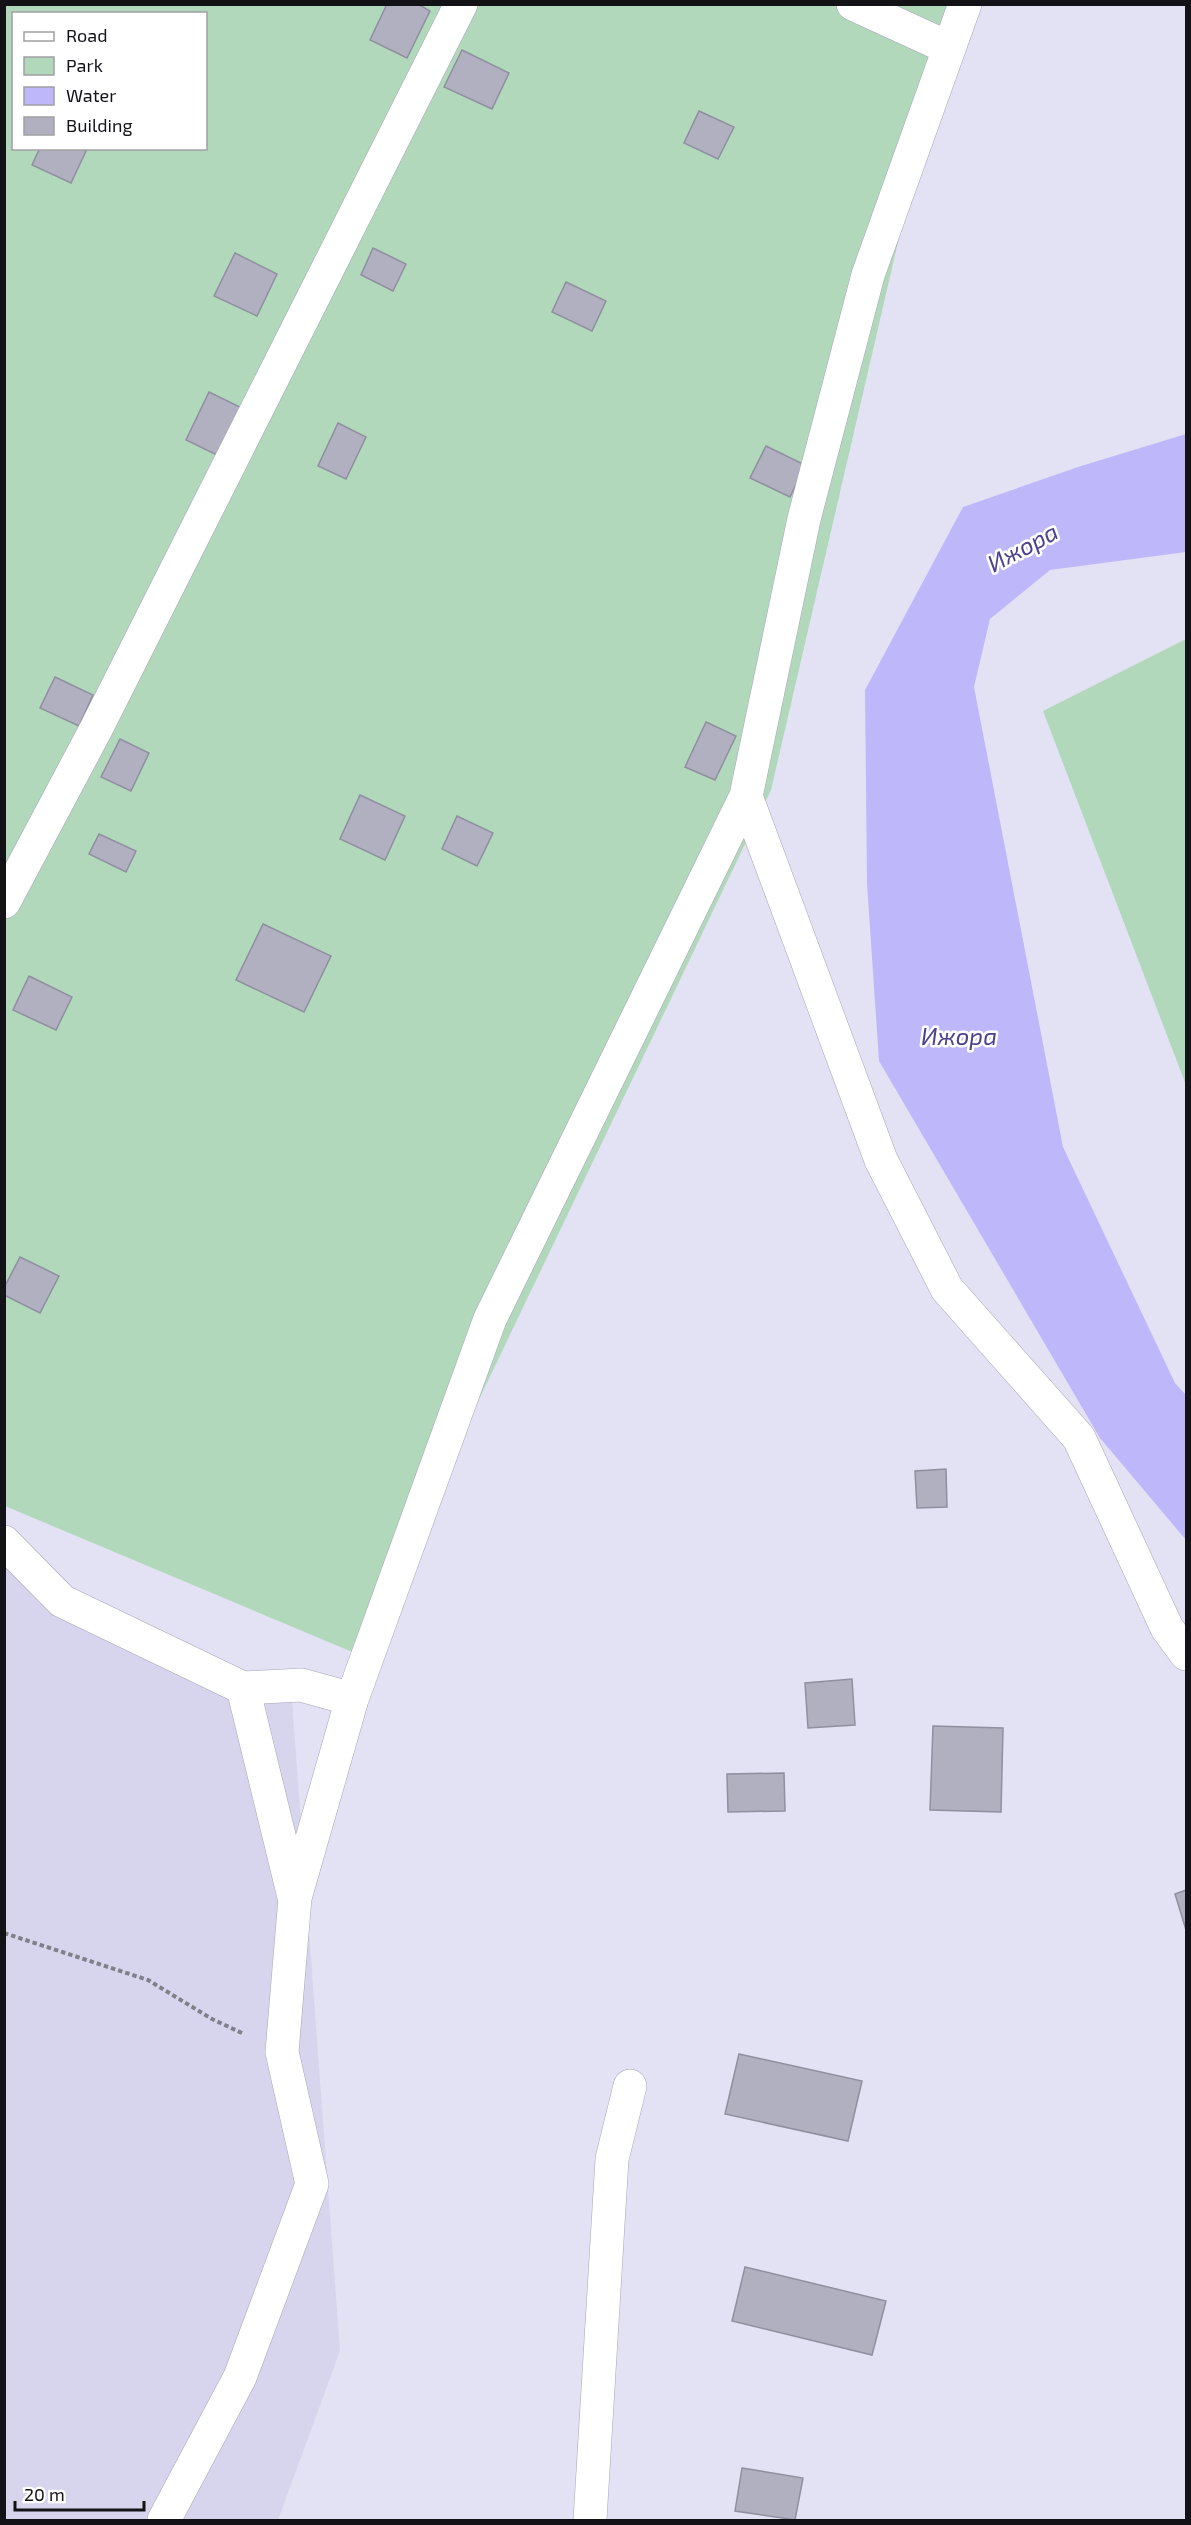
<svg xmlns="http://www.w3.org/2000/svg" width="1191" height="2525" font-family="'Exo 2',sans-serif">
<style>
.built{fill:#d6d5ed}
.green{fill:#b1d8bb;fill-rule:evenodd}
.water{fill:#beb8fa}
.building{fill:#b1b0c1;stroke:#8f8f9f;stroke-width:1.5}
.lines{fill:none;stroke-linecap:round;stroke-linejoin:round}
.minor-casing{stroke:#a6a5b6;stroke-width:34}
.path{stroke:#80808b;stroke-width:4;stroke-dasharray:4.5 3;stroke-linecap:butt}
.minor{stroke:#fff;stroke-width:33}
.labels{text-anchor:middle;stroke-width:5;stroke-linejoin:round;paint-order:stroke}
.water-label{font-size:24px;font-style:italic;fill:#4d408d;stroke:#fff}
</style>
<rect width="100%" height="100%" fill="#e3e2f4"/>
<!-- built -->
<path class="built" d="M 4,1558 L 292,1701 L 340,2351 L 278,2520 L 5,2520 Z"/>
<!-- green -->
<path class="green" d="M 4,5 L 953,5 L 771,790 L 357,1654 L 5,1506 ZM 14,14 L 206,14 L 206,148 L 14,148 Z
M 1186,639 L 1186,1085 L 1043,711 Z"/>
<!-- water -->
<path class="water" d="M 1186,434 L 1186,552 L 1050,570 L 990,619 L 974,687 L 1063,1147 L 1175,1383 L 1186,1395 L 1186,1540 L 1100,1438 L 879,1061 L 867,884 L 865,690 L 963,507 L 1081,466 Z"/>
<!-- building -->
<path class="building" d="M 387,4 L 418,4 L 430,11 L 407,58 L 370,40 Z
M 462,50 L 509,73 L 492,109 L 444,87 Z
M 699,111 L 734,127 L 718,159 L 684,143 Z
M 40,148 L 81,148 L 86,151 L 71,183 L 32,165 Z
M 373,248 L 406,264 L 393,291 L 361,275 Z
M 235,253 L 277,274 L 257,316 L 214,296 Z
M 566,282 L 606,301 L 592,331 L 552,312 Z
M 209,392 L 244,409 L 221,457 L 186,440 Z
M 338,423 L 366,437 L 346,479 L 318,466 Z
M 766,446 L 805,465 L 790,497 L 750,478 Z
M 55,677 L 93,695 L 79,726 L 40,708 Z
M 706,722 L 736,736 L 715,780 L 685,767 Z
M 120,739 L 149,753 L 131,791 L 101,777 Z
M 360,795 L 405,816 L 385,860 L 340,839 Z
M 457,816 L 493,833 L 477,866 L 442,849 Z
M 99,834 L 136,851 L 126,872 L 89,854 Z
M 263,924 L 331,956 L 304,1012 L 236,980 Z
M 29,976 L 72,997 L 56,1030 L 13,1010 Z
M 20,1257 L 59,1276 L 40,1313 L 4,1295 L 4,1288 Z
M 946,1469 L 947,1507 L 917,1508 L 915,1471 Z
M 852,1679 L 855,1725 L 808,1728 L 805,1683 Z
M 933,1726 L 1003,1728 L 1001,1812 L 930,1810 Z
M 784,1773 L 785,1811 L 728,1812 L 727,1774 Z
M 1186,1890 L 1186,1930 L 1175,1894 Z
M 739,2054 L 862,2081 L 848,2141 L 725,2114 Z
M 745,2267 L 886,2301 L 872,2355 L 732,2321 Z
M 742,2468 L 803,2478 L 795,2520 L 735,2511 Z"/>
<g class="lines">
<defs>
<path id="minor" d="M 853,4 L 949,48
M 746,796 L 881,1160 L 947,1289 L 1079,1438 L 1167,1628 L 1186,1654
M 4,902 L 96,729 L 461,4
M 4,1542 L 62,1601 L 243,1688 L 301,1685 L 352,1699
M 243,1688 L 294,1897
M 164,2520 L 240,2377 L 312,2184 L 282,2052 L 295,1898 L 352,1699 L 490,1319 L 746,796 L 804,519 L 868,275 L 965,4
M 590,2520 L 612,2159 L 630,2086"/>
</defs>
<!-- minor casing -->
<use href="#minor" class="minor-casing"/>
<!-- path -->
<path class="path" d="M 4,1933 L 148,1980 L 212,2019 L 244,2034"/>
<!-- minor -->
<use href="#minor" class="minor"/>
</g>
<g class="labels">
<!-- water labels -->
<g class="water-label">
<text transform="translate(1023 548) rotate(-28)" y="8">Ижора</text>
<text x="959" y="1045">Ижора</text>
</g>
</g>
<!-- border -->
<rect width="1191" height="2525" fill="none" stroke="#121217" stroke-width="12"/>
<!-- legend -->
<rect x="12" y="12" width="195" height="138" fill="#ffffff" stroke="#a0a0a2" stroke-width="1.5"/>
<rect x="24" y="32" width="30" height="9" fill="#ffffff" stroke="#a0a0a2" stroke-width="1.5"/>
<text x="66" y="42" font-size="18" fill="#121217">Road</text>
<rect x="24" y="57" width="30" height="18" fill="#b1d8bb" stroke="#a0a0a2" stroke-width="1.5"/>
<text x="66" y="72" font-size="18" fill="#121217">Park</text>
<rect x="24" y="87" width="30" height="18" fill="#beb8fa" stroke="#a0a0a2" stroke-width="1.5"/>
<text x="66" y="102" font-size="18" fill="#121217">Water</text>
<rect x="24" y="117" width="30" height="18" fill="#b1b0c1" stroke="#a0a0a2" stroke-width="1.5"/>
<text x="66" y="132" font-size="18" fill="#121217">Building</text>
<!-- scale -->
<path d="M15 2501v9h129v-9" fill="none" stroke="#121217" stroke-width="3"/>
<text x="24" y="2501" font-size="18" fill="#121217" stroke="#ffffff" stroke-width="4.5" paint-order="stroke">20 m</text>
</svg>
